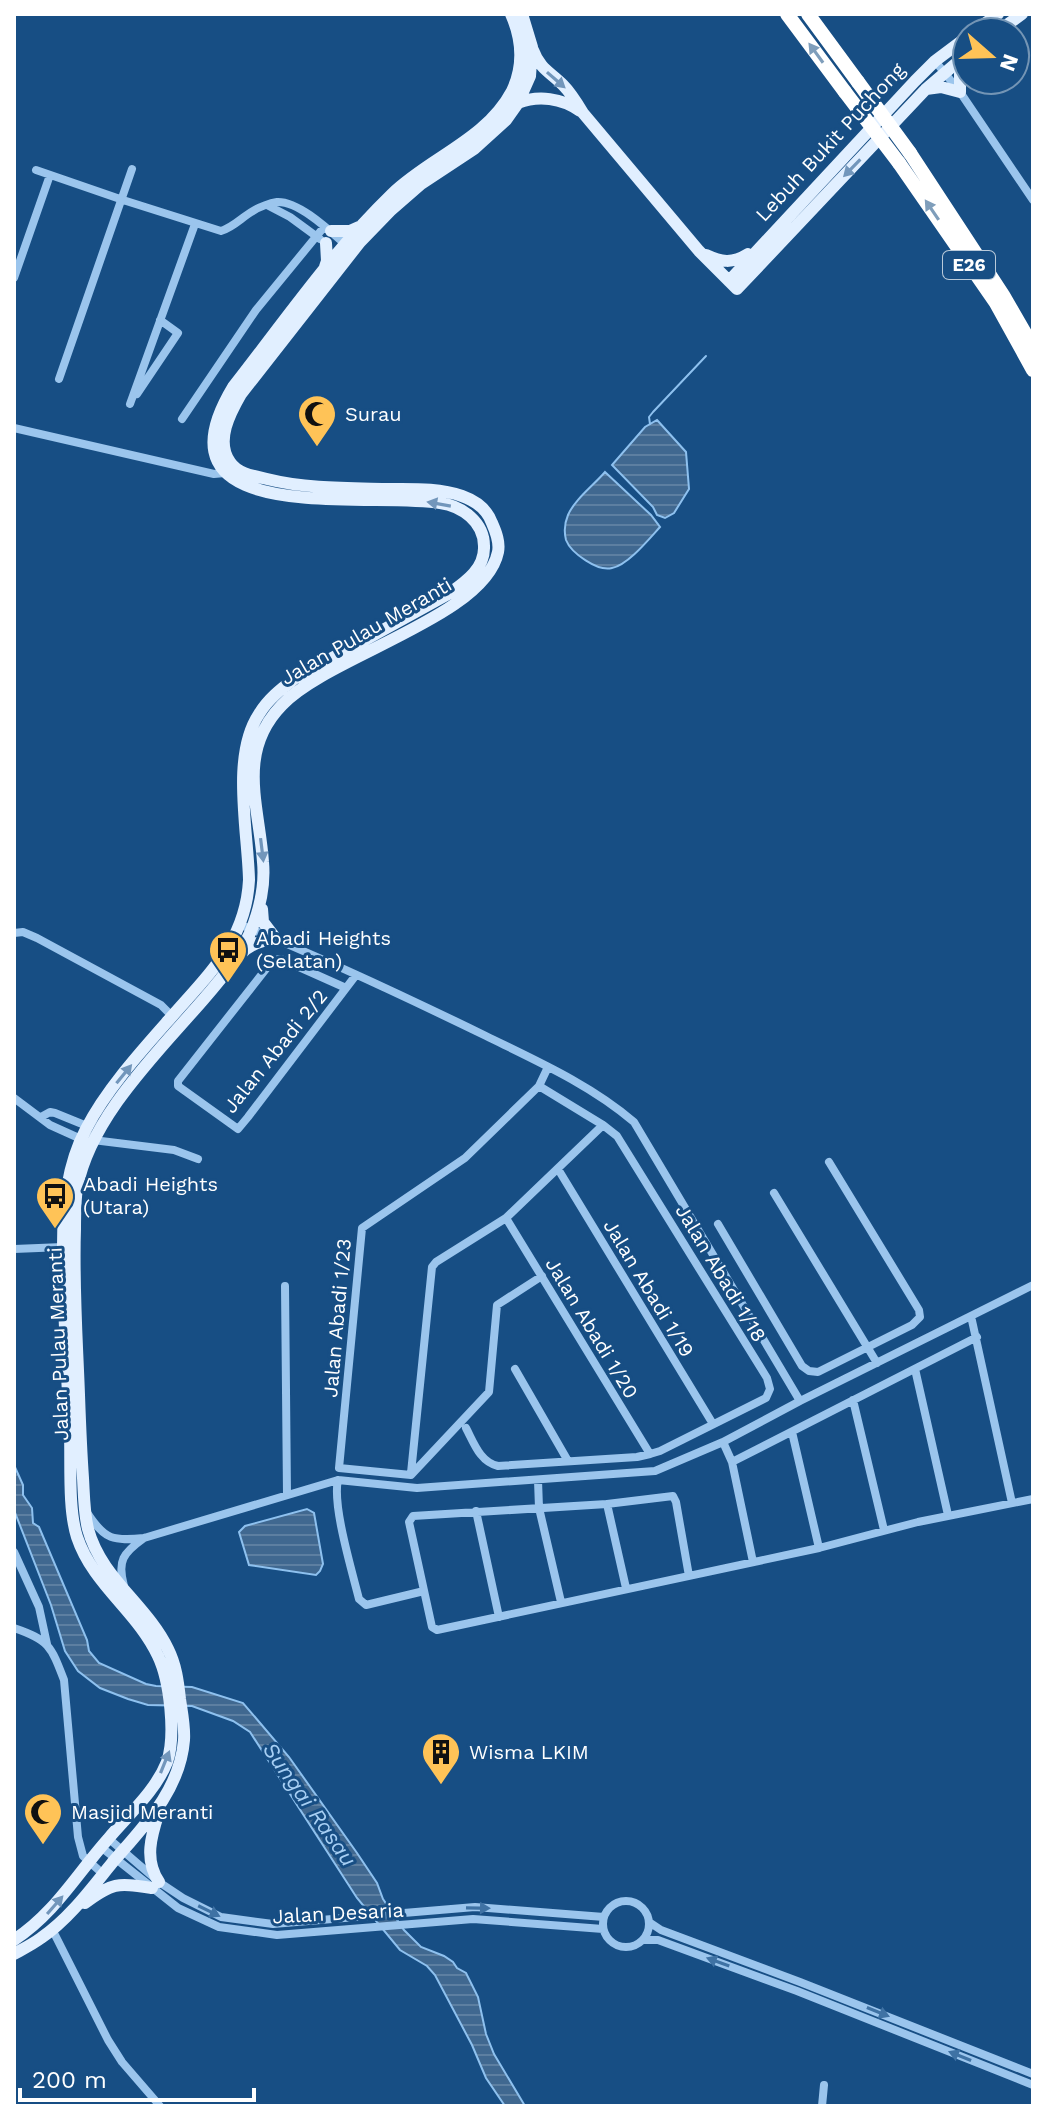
<svg xmlns="http://www.w3.org/2000/svg" width="1047" height="2120" font-family="'Work Sans',sans-serif">
<style>
.water{fill:url(#water-rules);stroke:#8ec1ef;stroke-width:2}
.lines{fill:none;stroke-linecap:round;stroke-linejoin:round}
.stream{stroke:#8ec1ef;stroke-width:2}
.minor{stroke:#9bc5ed;stroke-width:8}
.primary{stroke:#e1efff;stroke-width:12}
.motorway{stroke:#fff;stroke-width:14}
.motorway-bridge{stroke:#fff;stroke-width:14}
.oneway{fill:#7f9ebb}
.oneway2{fill:#7296bb}
.oneway3{fill:#3f72a4}
.labels{text-anchor:middle;stroke-width:6;stroke-linejoin:round;paint-order:stroke}
.shield{fill:#174e84;stroke:#b9cada;stroke-width:2}
.shield-label{font-size:18px;font-weight:bold;fill:#fff}
.street-label{font-size:20px;fill:#fff;stroke:#174e84}
.poi-label{font-size:20px;fill:#fff;stroke:#174e84;text-anchor:start}
.water-label{font-size:22px;font-style:italic;fill:#a7cff4;stroke:#174e84}
</style>
<defs>
<pattern id="water-rules" width="6" height="5" patternUnits="userSpaceOnUse" patternTransform="scale(2)"><rect width="6" height="5" fill="#406890"/><path d="M0 2.5h6" fill="none" stroke="#5d7fa1"/></pattern>
</defs>
<rect width="100%" height="100%" fill="#174e84"/>
<!-- water -->
<path class="water" d="M 657,420 L 686,452 L 689,489 L 674,513 L 665,518 L 657,515 L 653,507 L 612,465 L 645,427 Z
M 605,472 L 651,515 L 660,527 C 649,539 628,565 612,568 C 598,572 571,553 566,540 C 564,532 565,522 568,515 C 575,499 594,485 605,472 Z
M 14,1465 L 23,1485 L 23,1495 L 32,1508 L 33,1523 L 39,1527 L 87,1640 L 89,1651 L 99,1663 L 146,1684 L 156,1686 L 192,1687 L 243,1703 L 289,1757 L 357,1853 L 377,1883 L 383,1899 L 404,1930 L 421,1947 L 444,1956 L 453,1962 L 457,1968 L 466,1973 L 478,1997 L 486,2034 L 494,2054 L 525,2106 L 505,2106 L 486,2078 L 472,2045 L 435,1975 L 427,1966 L 400,1950 L 357,1898 L 250,1732 L 233,1721 L 192,1706 L 148,1705 L 128,1699 L 100,1688 L 78,1671 L 65,1651 L 51,1605 L 14,1510 Z
M 307,1509 L 314,1513 L 323,1564 L 320,1571 L 316,1575 L 249,1565 L 239,1532 L 245,1526 Z"/>
<g class="lines">
<!-- stream -->
<path class="stream" d="M 650,424 L 649,417 L 653,412 L 706,356"/>
<!-- minor -->
<path class="minor" d="M 935,61 L 960,92 L 1033,200
M 36,170 L 123,200 L 221,231 C 234,227 242,217 253,211 C 259,207 270,203 277,202 C 299,201 330,231 346,245
M 267,205 L 290,217 L 320,239
M 14,278 L 50,175
M 59,379 L 132,169
M 137,394 L 178,333 L 160,320
M 130,404 L 195,224
M 182,419 L 256,310 L 324,227
M 14,428 L 214,474 L 225,473
M 241,925 C 324,958 406,997 486,1036 C 537,1061 591,1085 634,1122 L 800,1401
M 14,933 L 23,932 L 37,938 L 161,1005 L 172,1016
M 346,988 L 281,959 L 273,960 L 178,1081 L 178,1086 L 238,1129 L 248,1117 L 356,975
M 14,1098 L 50,1125 L 81,1139
M 41,1117 L 50,1112 L 55,1113 L 87,1126
M 93,1140 L 174,1150 L 198,1159
M 558,1169 L 713,1424
M 774,1193 L 877,1363
M 506,1218 L 650,1454
M 718,1224 L 802,1366 L 809,1371 L 818,1372 L 912,1325 L 920,1317 L 919,1310 L 829,1162
M 14,1249 L 63,1247
M 542,1276 L 497,1305 L 489,1392 L 411,1475 L 339,1468 L 362,1228 L 465,1158 L 539,1086 L 548,1067
M 285,1286 L 287,1495
M 971,1316 L 1012,1503
M 515,1369 L 568,1461
M 915,1369 L 948,1515
M 853,1400 L 884,1530
M 466,1428 C 474,1443 480,1462 498,1466 L 637,1457 L 650,1454 L 660,1451 L 766,1398 L 770,1389 L 767,1378 L 617,1136 L 603,1125 L 539,1086
M 792,1432 L 819,1548
M 723,1442 L 732,1462 L 753,1562
M 732,1462 L 977,1337
M 411,1473 L 432,1267 L 436,1262 L 506,1218 L 603,1125
M 338,1480 C 332,1505 352,1571 359,1599 L 366,1605 L 424,1591
M 538,1480 L 539,1508 L 561,1602
M 607,1504 L 626,1588
M 476,1511 L 499,1617
M 88,1514 C 105,1540 113,1541 144,1538 L 338,1480 L 417,1488 L 655,1471 L 723,1442 L 800,1401 L 1033,1285
M 14,1552 L 39,1607 L 47,1644
M 689,1576 L 676,1502 L 673,1496 L 607,1504 L 413,1516 L 409,1522 L 432,1627 L 437,1630 L 819,1548 L 918,1522 L 1033,1499
M 124,1586 C 117,1561 123,1553 144,1538
M 14,1628 C 49,1640 51,1646 64,1680 L 78,1837 L 83,1856 L 103,1874
M 108,1838 L 159,1882 L 183,1898 L 221,1917 L 273,1924 L 475,1907 L 604,1917
M 101,1847 L 178,1908 L 219,1927 L 277,1935 L 473,1919 L 603,1929
M603 1924a23 23 0 1 1 46 0a23 23 0 1 1-46 0Z
M 649,1922 L 661,1930 L 800,1982 L 1033,2074
M 52,1929 L 108,2040 L 122,2062 L 160,2106
M 643,1940 L 658,1940 L 797,1991 L 1033,2085
M 822,2106 L 824,2085"/>
<!-- primary -->
<path class="primary" d="M 973,32 L 998,14
M 997,32 L 1022,14
M 533,50 C 540,69 550,72 563,85 C 571,93 577,103 583,113 L 699,251 L 737,289 L 926,89 L 967,54
M 926,89 L 941,87 L 960,92 L 960,74 L 965,55
M 518,103 C 538,95 562,98 580,111
M 331,231 L 350,231 L 359,227
M 706,255 C 721,262 732,264 748,254
M 325,267 L 327,261 L 326,243
M 729,281 L 915,81 L 935,61 L 967,37
M 241,954 C 250,944 262,940 276,939 L 263,922 L 262,909
M 159,1812 C 151,1836 144,1860 159,1882
M 85,1903 C 113,1882 117,1883 152,1888
M 14,1940 C 55,1913 76,1875 108,1839 C 128,1815 155,1792 167,1762 C 176,1736 170,1681 158,1656 C 137,1611 93,1585 77,1537 C 68,1509 71,1464 70,1434 C 67,1372 63,1309 63,1246 C 63,1206 67,1165 86,1129 C 107,1088 144,1048 174,1014 C 211,972 246,939 249,880 C 248,831 231,756 259,714 C 268,699 281,689 294,679 L 450,593 C 467,581 485,568 484,546 C 484,522 462,506 440,503 C 368,491 147,530 233,387 C 284,322 332,252 392,194 C 430,157 486,140 512,91 C 524,66 522,39 511,14
M 14,1954 C 23,1949 33,1944 41,1938 C 69,1919 91,1889 112,1863 C 143,1827 180,1791 184,1740 C 185,1727 182,1713 180,1699 C 178,1681 176,1665 168,1649 C 147,1605 101,1578 88,1529 C 84,1513 84,1495 83,1478 C 81,1450 80,1423 79,1395 C 77,1340 73,1284 75,1229 C 75,1215 75,1201 77,1188 C 90,1118 157,1053 203,1000 C 223,977 244,952 254,923 C 261,903 265,883 263,862 C 259,805 236,752 282,705 C 328,656 485,617 498,552 C 500,542 496,532 492,523 C 487,509 476,501 462,496 C 440,488 414,489 390,489 C 349,488 307,489 267,479 C 254,476 238,474 230,462 C 215,441 230,413 241,394 L 360,242 L 390,211 L 421,184 L 474,149 L 506,120 L 518,103 L 530,76 L 532,47 L 522,14"/>
<!-- motorway -->
<path class="motorway" d="M 787,14 L 845,92
M 808,14 L 858,82
M 910,153 L 1003,295 L 1033,347
M 899,163 L 996,303 L 1033,370"/>
<!-- motorway-bridge -->
<path class="motorway-bridge" d="M 858,82 L 910,153
M 845,92 L 899,163"/>
</g>
<!-- one-way arrows -->
<defs><path id="oneway-solid" d="M-6-.8H1V-3.2L6.5 0L1 3.2V.8H-6Z" transform="scale(2)"/></defs>
<g class="oneway">
<use href="#oneway-solid" transform="translate(816 53) rotate(-126)"/>
<use href="#oneway-solid" transform="translate(932 210) rotate(-124)"/>
</g>
<g class="oneway2">
<use href="#oneway-solid" transform="translate(556 80) rotate(41)"/>
<use href="#oneway-solid" transform="translate(852 168) rotate(134)"/>
<use href="#oneway-solid" transform="translate(439 504) rotate(-170)"/>
<use href="#oneway-solid" transform="translate(262 850) rotate(83)"/>
<use href="#oneway-solid" transform="translate(124 1074) rotate(-51)"/>
<use href="#oneway-solid" transform="translate(165 1762) rotate(-68)"/>
<use href="#oneway-solid" transform="translate(55 1905) rotate(-49)"/>
</g>
<g class="oneway3">
<use href="#oneway-solid" transform="translate(478 1908) rotate(1)"/>
<use href="#oneway-solid" transform="translate(209 1911) rotate(26)"/>
<use href="#oneway-solid" transform="translate(718 1962) rotate(-160)"/>
<use href="#oneway-solid" transform="translate(878 2012) rotate(22)"/>
<use href="#oneway-solid" transform="translate(960 2056) rotate(-158)"/>
</g>
<!-- icons -->
<defs>
<symbol id="mosque-pin" viewBox="-11 -11 22 30"><path d="M0 17L-7.5 6A9.5 9.5 0 1 1 7.5 6Z" fill="#ffc357" stroke="#174e84"/><path d="M3.5-4.9A6 6 0 1 0 3.5 4.9A5 5 0 1 1 3.5-4.9Z" fill="#111"/></symbol>
<symbol id="bus-pin" viewBox="-11 -11 22 30"><path d="M0 17L-7.5 6A9.5 9.5 0 1 1 7.5 6Z" fill="#ffc357" stroke="#174e84"/><path d="M-5-6H5V4H4V6H2V4H-2V6H-4V4H-5ZM-3.5-4V0h7V-4ZM-3.5 1.2v1.5H-2V1.2ZM2 1.2v1.5H3.5V1.2Z" fill="#111"/></symbol>
<symbol id="building-pin" viewBox="-11 -11 22 30"><path d="M0 17L-7.5 6A9.5 9.5 0 1 1 7.5 6Z" fill="#ffc357" stroke="#174e84"/><path d="M-4-6H4V6H1V3H-1V6H-4ZM-2.5-4.3h1.7v1.8h-1.7ZM.8-4.3h1.7v1.8H.8ZM-2.5-1h1.7V.8h-1.7ZM.8-1h1.7V.8H.8Z" fill="#111"/></symbol>
</defs>
<g fill-rule="evenodd">
<use href="#mosque-pin" x="295" y="392" width="44" height="60"/>
<use href="#bus-pin" x="206" y="928" width="44" height="60"/>
<use href="#bus-pin" x="33" y="1174" width="44" height="60"/>
<use href="#building-pin" x="419" y="1730" width="44" height="60"/>
<use href="#mosque-pin" x="21" y="1790" width="44" height="60"/>
</g>
<g class="labels">
<!-- shield labels -->
<rect class="shield" x="943" y="251" width="52" height="28" rx="6"/>
<g class="shield-label">
<text x="969" y="271">E26</text>
</g>
<!-- street labels -->
<g class="street-label">
<text transform="translate(830 142) rotate(-47)" y="7">Lebuh Bukit Puchong</text>
<text transform="translate(366 631) rotate(-30)" y="7">Jalan Pulau Meranti</text>
<text transform="translate(275 1051) rotate(-51)" y="7">Jalan Abadi 2/2</text>
<text transform="translate(721 1273) rotate(59)" y="7">Jalan Abadi 1/18</text>
<text transform="translate(649 1288) rotate(59)" y="7">Jalan Abadi 1/19</text>
<text transform="translate(337 1318) rotate(-85)" y="7">Jalan Abadi 1/23</text>
<text transform="translate(592 1328) rotate(59)" y="7">Jalan Abadi 1/20</text>
<text transform="translate(58 1344) rotate(-92)" y="7">Jalan Pulau Meranti</text>
<text transform="translate(338 1913) rotate(-3)" y="7">Jalan Desaria</text>
</g>
<!-- poi labels -->
<g class="poi-label">
<text x="345" y="421">Surau</text>
<text x="256" y="945">Abadi Heights<tspan x="256" dy="23">(Selatan)</tspan></text>
<text x="83" y="1191">Abadi Heights<tspan x="83" dy="23">(Utara)</tspan></text>
<text x="469" y="1759">Wisma LKIM</text>
<text x="71" y="1819">Masjid Meranti</text>
</g>
<!-- water labels -->
<g class="water-label">
<text transform="translate(310 1804) rotate(55)" y="8">Sungai Rasau</text>
</g>
</g>
<!-- border -->
<rect width="1047" height="2120" fill="none" stroke="#ffffff" stroke-width="32"/>
<!-- north arrow -->
<g transform="translate(991 56) rotate(110)"><circle r="38" fill="#174e84" stroke="#7495b5" stroke-width="2"/>
<path d="M0-6L14 30L0 20L-14 30Z" fill="#ffc357"/>
<text y="-12" font-size="22" font-weight="bold" text-anchor="middle" fill="#ffffff">N</text>
</g>
<!-- scale -->
<path d="M20 2088v12h234v-12" fill="none" stroke="#ffffff" stroke-width="4"/>
<text x="32" y="2088" font-size="24" fill="#ffffff" stroke="#174e84" stroke-width="6" paint-order="stroke">200 m</text>
</svg>
